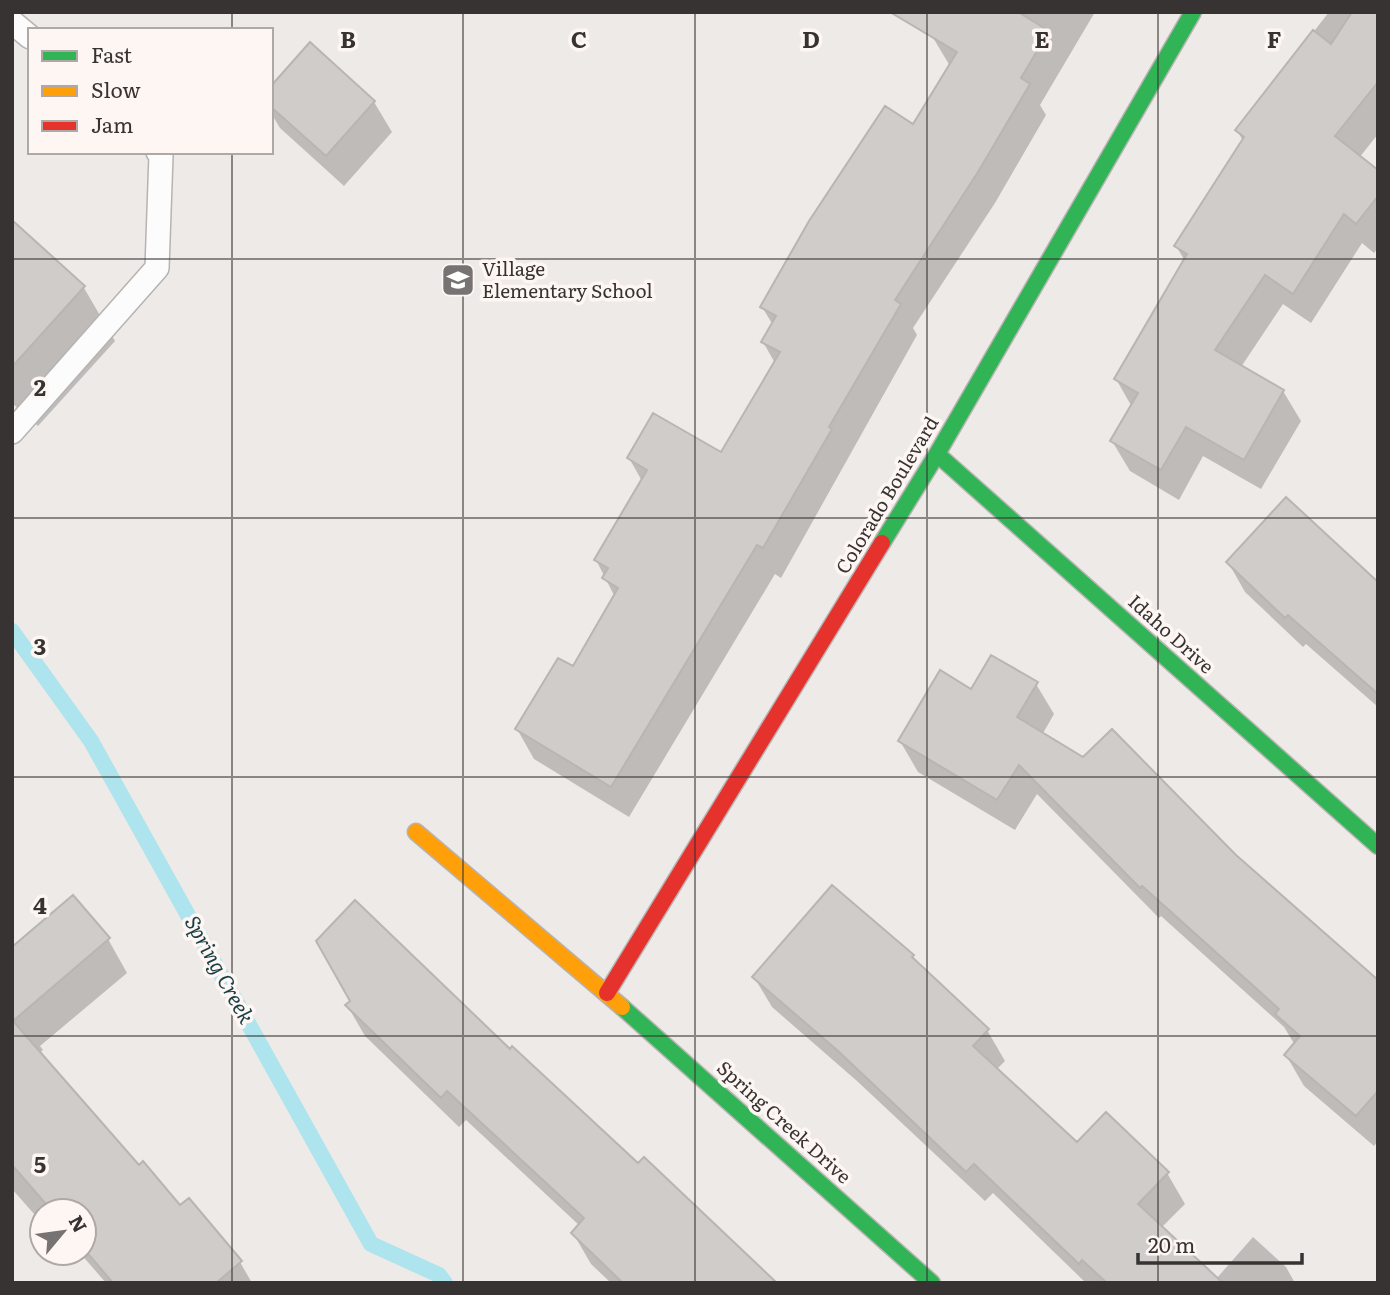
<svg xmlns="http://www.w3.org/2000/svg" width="1390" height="1295" font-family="Literata,serif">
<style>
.shadow{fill:#0003}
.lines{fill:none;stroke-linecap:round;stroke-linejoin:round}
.stream{stroke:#ade4ed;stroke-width:16}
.building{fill:#cfccca;stroke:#b8b5b3;stroke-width:2}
.lane-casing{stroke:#b6b3b2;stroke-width:26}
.fast-casing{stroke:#b6b3b2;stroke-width:19}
.slow-casing{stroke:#b6b3b2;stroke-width:19}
.jam-casing{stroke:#b6b3b2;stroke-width:19}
.lane{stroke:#fcfcfc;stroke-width:23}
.fast{stroke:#30b455;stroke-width:16}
.slow{stroke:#ff9f0a;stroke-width:16}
.jam{stroke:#e5322d;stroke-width:16}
.grid{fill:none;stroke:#363332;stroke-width:2;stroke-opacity:0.55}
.labels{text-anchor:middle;stroke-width:7;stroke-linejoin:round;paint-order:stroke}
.poi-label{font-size:19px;fill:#363332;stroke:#fef6f3;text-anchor:start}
.street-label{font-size:19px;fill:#363332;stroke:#fef6f3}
.water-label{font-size:21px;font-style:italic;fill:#193f46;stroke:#fef6f3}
.grid-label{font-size:23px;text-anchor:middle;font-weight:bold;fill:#363332;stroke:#fef6f3;stroke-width:7;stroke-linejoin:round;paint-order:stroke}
</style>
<rect width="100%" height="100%" fill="#eeeae8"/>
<!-- shadow -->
<path class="shadow" d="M 946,12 L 1095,12 L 1040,105 L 1046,115 L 995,203 L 913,328 L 917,335 L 781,578 L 775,574 L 629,817 L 534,759 L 517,729 L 573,669 L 615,597 L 596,560 L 642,481 L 629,458 L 722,454 L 775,363 L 763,342 L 773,325 L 762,307 L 913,126 L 950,66 L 932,36 Z
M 1329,12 L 1378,12 L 1378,134 L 1359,158 L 1378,172 L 1378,248 L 1374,253 L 1362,243 L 1311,323 L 1283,304 L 1241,367 L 1283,391 L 1301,421 L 1261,489 L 1203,456 L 1179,500 L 1130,471 L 1112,441 L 1132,407 L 1116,379 L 1185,261 L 1176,246 L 1243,141 L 1237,130 Z
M 271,88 L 374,102 L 392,132 L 344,186 L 280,128 L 271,113 Z
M 12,223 L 84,288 L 115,341 L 38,426 L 12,403 Z
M 1228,562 L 1378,585 L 1378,707 L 1306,644 L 1303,647 L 1245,592 Z
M 1036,684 L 1054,714 L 1042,735 L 1235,856 L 1378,981 L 1378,1141 L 1374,1146 L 1304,1086 L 1286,1055 L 1295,1045 L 1284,1027 L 1161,916 L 1159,918 L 1037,794 L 1015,830 L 918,772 L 900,741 L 971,691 Z
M 832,887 L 913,956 L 917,964 L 987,1030 L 1005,1061 L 996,1070 L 1077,1144 L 1167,1173 L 1185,1204 L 1161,1228 L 1216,1279 L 1253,1237 L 1286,1267 L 1295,1283 L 1086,1283 L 993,1193 L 985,1201 L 857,1081 L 772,1007 L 754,977 Z
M 108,939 L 127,973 L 40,1046 L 43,1050 L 39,1053 L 139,1167 L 240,1262 L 252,1283 L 106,1283 L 80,1253 L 84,1253 L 84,1211 L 42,1211 L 42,1223 L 12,1189 L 12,949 Z
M 347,1005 L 510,1051 L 773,1283 L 611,1283 L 591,1264 L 573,1233 L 580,1226 L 466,1120 L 459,1127 L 365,1036 Z"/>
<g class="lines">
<!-- stream -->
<path class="stream" d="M 12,631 L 91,741 L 371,1244 L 439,1275 L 445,1283"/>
</g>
<!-- building -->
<path class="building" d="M 890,12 L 1018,12 L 1049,31 L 1021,78 L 1030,84 L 978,172 L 895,300 L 901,304 L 829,427 L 832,429 L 763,548 L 757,545 L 611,787 L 515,729 L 558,658 L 573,666 L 618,588 L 602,578 L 608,568 L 594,560 L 647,470 L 627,458 L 653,413 L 721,452 L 780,352 L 761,342 L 776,316 L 760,307 L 809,221 L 885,106 L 913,124 L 957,52 Z
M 1352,12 L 1378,12 L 1378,82 L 1335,136 L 1378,170 L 1378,196 L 1356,224 L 1344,214 L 1293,294 L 1265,275 L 1215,350 L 1284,390 L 1244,460 L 1186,427 L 1161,470 L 1110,441 L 1138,393 L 1114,379 L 1187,254 L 1174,246 L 1244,137 L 1235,130 L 1313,30 L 1331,44 Z
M 310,42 L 375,101 L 326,156 L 271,107 L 271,86 Z
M 12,220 L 85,286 L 12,367 Z
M 1286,497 L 1378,582 L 1378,694 L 1288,615 L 1285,618 L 1226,562 Z
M 991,655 L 1038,682 L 1017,717 L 1083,757 L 1112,729 L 1236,855 L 1378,980 L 1378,1091 L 1356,1116 L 1284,1055 L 1300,1036 L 1275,1014 L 1279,1009 L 1142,886 L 1140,888 L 1019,765 L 997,800 L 898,741 L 940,670 L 971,689 Z
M 832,885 L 914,955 L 912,957 L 989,1029 L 973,1046 L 1077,1142 L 1106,1112 L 1169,1172 L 1138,1204 L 1223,1283 L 1107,1283 L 1082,1260 L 1079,1264 L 974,1164 L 966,1172 L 837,1050 L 752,977 Z
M 73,895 L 110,938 L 13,1021 L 139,1165 L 143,1161 L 180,1205 L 189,1198 L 242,1261 L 216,1283 L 113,1283 L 84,1249 L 84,1211 L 52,1211 L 12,1165 L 12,947 Z
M 355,900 L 510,1049 L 512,1046 L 638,1163 L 644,1157 L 777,1283 L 623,1283 L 571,1233 L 584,1218 L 447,1091 L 441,1098 L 345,1005 L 350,1001 L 316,941 Z"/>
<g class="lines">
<defs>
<path id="lane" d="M 12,22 L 30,37
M 12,432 L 157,268 L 161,155 L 158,152"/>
<path id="fast" d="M 937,454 L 1378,846
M 882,543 L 937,454 L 1193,12
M 622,1007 L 932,1283"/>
<path id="slow" d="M 416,832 L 622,1007"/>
<path id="jam" d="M 607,993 L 882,543"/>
</defs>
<!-- lane casing -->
<use href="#lane" class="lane-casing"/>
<!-- fast casing -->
<use href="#fast" class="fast-casing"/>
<!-- slow casing -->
<use href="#slow" class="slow-casing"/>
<!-- jam casing -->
<use href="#jam" class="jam-casing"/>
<!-- lane -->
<use href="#lane" class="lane"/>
<!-- fast -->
<use href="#fast" class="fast"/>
<!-- slow -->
<use href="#slow" class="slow"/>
<!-- jam -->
<use href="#jam" class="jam"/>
</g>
<!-- grid -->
<path class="grid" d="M 232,12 L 232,30M 463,12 L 463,1283M 695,12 L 695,1283M 927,12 L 927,1283M 1158,12 L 1158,1283M 232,152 L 232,1283M 12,259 L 1378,259M 12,518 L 1378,518M 12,777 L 1378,777M 12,1036 L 1378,1036"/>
<!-- icons -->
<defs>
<symbol id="school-square" viewBox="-11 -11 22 22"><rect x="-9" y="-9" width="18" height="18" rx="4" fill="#767372" stroke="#fef6f3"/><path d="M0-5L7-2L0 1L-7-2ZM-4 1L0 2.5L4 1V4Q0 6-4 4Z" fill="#fff"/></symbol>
</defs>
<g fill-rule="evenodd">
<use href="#school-square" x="439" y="261" width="38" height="38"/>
</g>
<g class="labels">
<!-- poi labels -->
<g class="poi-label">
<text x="482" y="276">Village<tspan x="482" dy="22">Elementary School</tspan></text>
</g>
<!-- street labels -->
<g class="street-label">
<text transform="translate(887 495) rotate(-59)" y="7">Colorado Boulevard</text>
<text transform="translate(1171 634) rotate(42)" y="7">Idaho Drive</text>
<text transform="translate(784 1122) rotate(42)" y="7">Spring Creek Drive</text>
</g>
<!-- water labels -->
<g class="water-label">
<text transform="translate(219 970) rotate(61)" y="7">Spring Creek</text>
</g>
</g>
<g class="grid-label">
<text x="348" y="48">B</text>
<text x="579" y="48">C</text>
<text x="811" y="48">D</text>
<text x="1042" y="48">E</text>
<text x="1274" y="48">F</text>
<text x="40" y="396">2</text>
<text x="40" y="655">3</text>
<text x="40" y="914">4</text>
<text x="40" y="1173">5</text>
</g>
<!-- border -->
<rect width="1390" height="1295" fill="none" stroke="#363332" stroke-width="28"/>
<!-- legend -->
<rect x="28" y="28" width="245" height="126" fill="#fef6f3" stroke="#aea8a6" stroke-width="2"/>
<rect x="42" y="51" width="35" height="10" fill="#30b455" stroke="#aea8a6" stroke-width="2"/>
<text x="91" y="63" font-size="21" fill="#363332">Fast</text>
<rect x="42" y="86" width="35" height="10" fill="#ff9f0a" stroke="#aea8a6" stroke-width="2"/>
<text x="91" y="98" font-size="21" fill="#363332">Slow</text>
<rect x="42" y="121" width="35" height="10" fill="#e5322d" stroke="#aea8a6" stroke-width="2"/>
<text x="91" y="133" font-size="21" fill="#363332">Jam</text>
<!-- north arrow -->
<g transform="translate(63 1232) rotate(61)"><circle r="33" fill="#fef6f3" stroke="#aea8a6" stroke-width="2"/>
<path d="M0-5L12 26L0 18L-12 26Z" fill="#767372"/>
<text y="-10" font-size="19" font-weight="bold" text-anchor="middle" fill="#363332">N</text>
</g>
<!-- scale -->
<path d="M1138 1253v10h164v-10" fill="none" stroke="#363332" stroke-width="3.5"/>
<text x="1148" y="1253" font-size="21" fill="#363332" stroke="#fef6f3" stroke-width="5" paint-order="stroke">20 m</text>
</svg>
